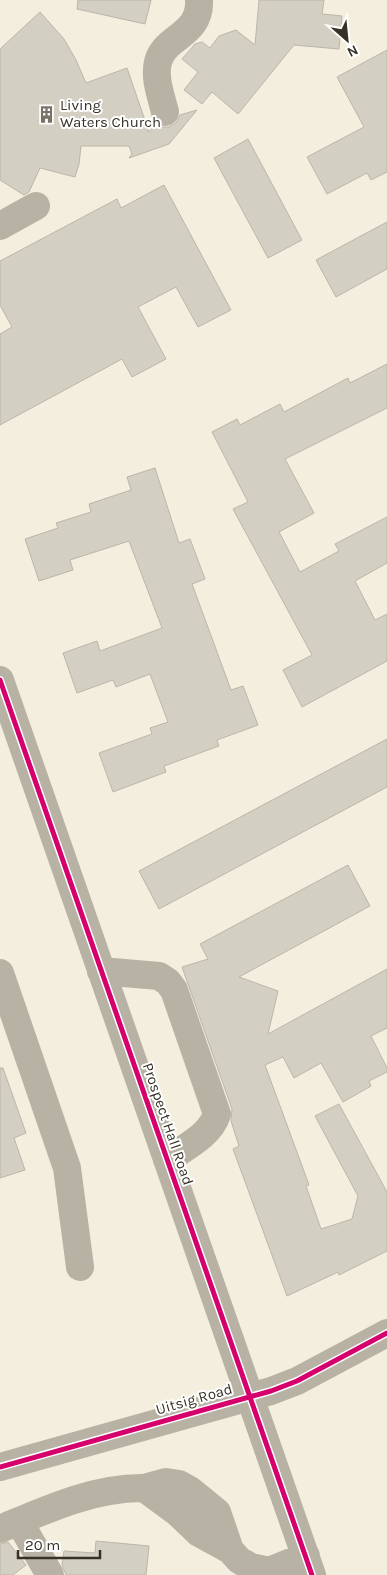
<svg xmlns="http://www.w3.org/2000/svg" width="387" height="1575" font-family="Karla,sans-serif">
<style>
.building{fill:#d3cfc2;stroke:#bab6a9}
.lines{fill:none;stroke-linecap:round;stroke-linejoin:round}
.minor{stroke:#b8b2a5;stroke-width:28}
.cycleway-casing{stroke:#fff;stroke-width:8}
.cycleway{stroke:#d6006c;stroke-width:5}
.labels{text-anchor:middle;stroke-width:4;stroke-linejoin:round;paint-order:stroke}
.poi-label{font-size:15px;fill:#353125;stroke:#fff;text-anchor:start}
.street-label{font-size:15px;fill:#353125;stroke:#fff}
</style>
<rect width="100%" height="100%" fill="#f3eedd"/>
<!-- building -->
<path class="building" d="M 78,0 L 151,0 L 145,24 L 77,9 Z
M 259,0 L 324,0 L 322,14 L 342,16 L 339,49 L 294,45 L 238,114 L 212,92 L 202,104 L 184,90 L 198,72 L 182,59 L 195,44 L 202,42 L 210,48 L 219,36 L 236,30 L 255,45 Z
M 40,12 L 64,39 L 76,60 L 86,83 L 127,68 L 149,132 L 156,124 L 161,127 L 169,127 L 176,123 L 180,115 L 197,110 L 169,144 L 129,158 L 132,154 L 129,146 L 81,146 L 79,164 L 75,177 L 40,168 L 29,192 L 24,195 L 0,180 L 0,49 Z
M 387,50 L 387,172 L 371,180 L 367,173 L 327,194 L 307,157 L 364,127 L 337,77 Z
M 248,139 L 302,240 L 268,258 L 214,158 Z
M 164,185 L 231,310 L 198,327 L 176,287 L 138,307 L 166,359 L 132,377 L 122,359 L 0,425 L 0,334 L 12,327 L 0,305 L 0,261 L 117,199 L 121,208 Z
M 387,222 L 387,269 L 336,297 L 316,260 Z
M 387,364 L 387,408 L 285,459 L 314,513 L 279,532 L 300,572 L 339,551 L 335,544 L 387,517 L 387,563 L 355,581 L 375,620 L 387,614 L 387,661 L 302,707 L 283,670 L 312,655 L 233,509 L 248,502 L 212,432 L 237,419 L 240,425 L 280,404 L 284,412 L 348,378 L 350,383 Z
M 155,468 L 179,543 L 190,539 L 205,579 L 192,584 L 231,690 L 243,686 L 258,725 L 217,740 L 219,746 L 164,766 L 166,772 L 113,792 L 99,753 L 152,734 L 150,728 L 168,722 L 150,674 L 116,687 L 113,680 L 77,693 L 63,653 L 97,641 L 100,651 L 162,628 L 129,541 L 70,560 L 73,570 L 39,581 L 25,539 L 58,528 L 56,523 L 91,512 L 89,504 L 131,490 L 127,477 Z
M 387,739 L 387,787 L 159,909 L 139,871 Z
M 348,865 L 370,906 L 239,977 L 278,991 L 268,1034 L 387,969 L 387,1028 L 371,1036 L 387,1068 L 387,1072 L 369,1081 L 371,1086 L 343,1102 L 321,1063 L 294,1078 L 283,1057 L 265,1065 L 309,1185 L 306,1186 L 321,1229 L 352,1219 L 358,1196 L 315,1116 L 339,1104 L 387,1192 L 387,1251 L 339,1275 L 338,1272 L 287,1296 L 233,1149 L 239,1146 L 231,1121 L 232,1109 L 182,967 L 208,959 L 200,944 Z
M 0,1068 L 3,1068 L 26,1133 L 14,1138 L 25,1170 L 0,1178 Z
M 96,1541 L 149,1546 L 146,1575 L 66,1575 L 62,1565 L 64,1551 L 95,1553 Z
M 8,1542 L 26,1565 L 13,1575 L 0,1575 L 0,1544 Z"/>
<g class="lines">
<!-- minor -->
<path class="minor" d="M 165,112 C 161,96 154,78 158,62 C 164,36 201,36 199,0
M 0,226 L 36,206
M 0,680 L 312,1575
M 101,971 L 159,976 L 168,982 L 174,990 L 217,1114 C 210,1136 185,1147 167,1160
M 0,973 L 67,1168 L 80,1267
M 0,1467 L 271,1391 L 297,1381 L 387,1333
M 19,1521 L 50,1575
M 0,1529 C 45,1510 95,1487 144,1488
M 230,1550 L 217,1512 L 190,1490 L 179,1484 L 166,1482 L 144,1488 L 178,1513 L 199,1533 L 230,1550 L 239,1560 L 251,1567 L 269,1571 L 306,1556"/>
<defs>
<path id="cycleway" d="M 0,680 L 312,1575
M 0,1467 L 271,1391 L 297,1381 L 387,1333"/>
</defs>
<!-- cycleway casing -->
<use href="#cycleway" class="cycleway-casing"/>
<!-- cycleway -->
<use href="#cycleway" class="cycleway"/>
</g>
<!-- icons -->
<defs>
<symbol id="building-bare" viewBox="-9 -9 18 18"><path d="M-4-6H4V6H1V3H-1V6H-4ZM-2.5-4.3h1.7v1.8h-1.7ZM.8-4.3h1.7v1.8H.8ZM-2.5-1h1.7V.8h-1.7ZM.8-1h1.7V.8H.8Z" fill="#787365" stroke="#fff" stroke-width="2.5" paint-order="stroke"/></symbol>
</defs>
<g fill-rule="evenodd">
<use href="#building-bare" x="34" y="102" width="25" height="25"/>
</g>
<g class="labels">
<!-- poi labels -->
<g class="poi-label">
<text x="60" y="110">Living<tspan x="60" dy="17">Waters Church</tspan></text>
</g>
<!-- street labels -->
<g class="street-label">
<text transform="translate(168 1124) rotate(71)" y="5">Prospect Hall Road</text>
<text transform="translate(194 1399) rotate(-16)" y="5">Uitsig Road</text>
</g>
</g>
<!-- north arrow -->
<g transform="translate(347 40) rotate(153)" stroke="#ffffff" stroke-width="4" paint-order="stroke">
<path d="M0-4L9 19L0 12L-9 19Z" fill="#353125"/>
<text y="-8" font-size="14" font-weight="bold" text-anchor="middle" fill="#353125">N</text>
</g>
<!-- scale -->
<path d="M18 1550v8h82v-8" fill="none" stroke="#353125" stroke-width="2.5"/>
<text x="25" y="1550" font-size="15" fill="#353125" stroke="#ffffff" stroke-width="4" paint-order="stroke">20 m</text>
</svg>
